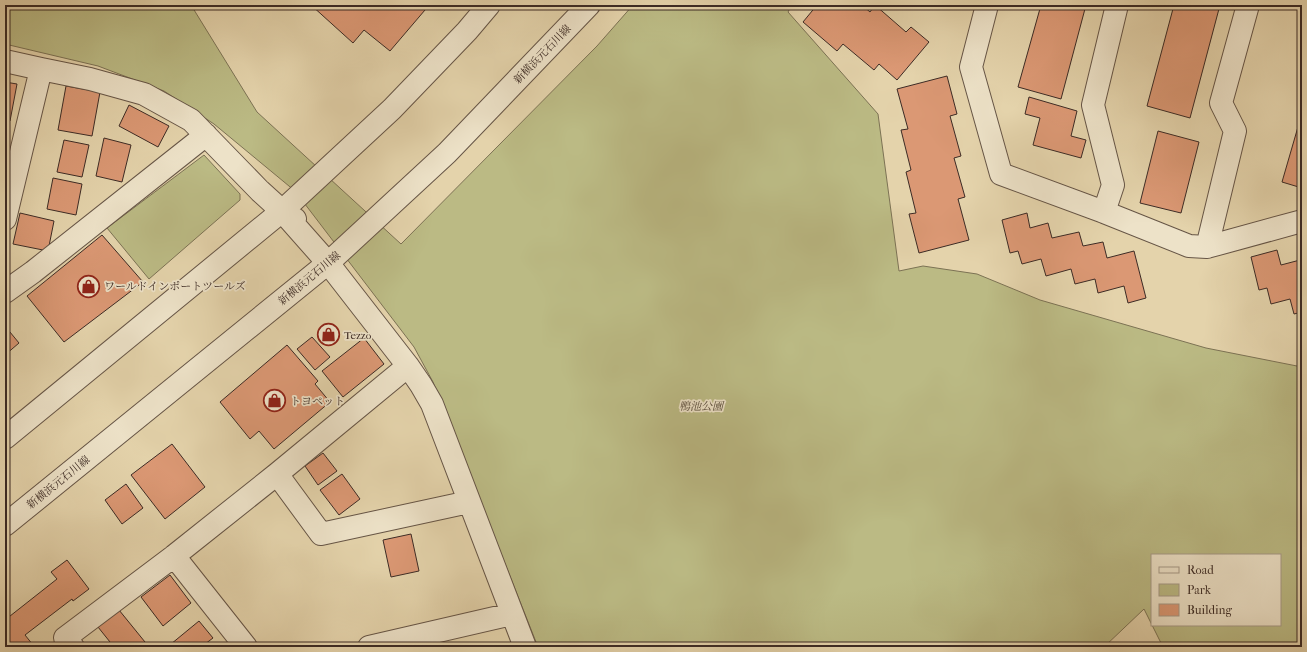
<svg xmlns="http://www.w3.org/2000/svg" width="1307" height="652" font-family="'IM FELL French Canon','Noto Serif JP',serif">
<style>
.green{fill:#bbba84;stroke:#7c7254}
.building{fill:#db9874;stroke:#3c2b25}
.lines{fill:none;stroke-linecap:round;stroke-linejoin:round}
.minor-casing{stroke:#665546;stroke-width:24}
.minor{stroke:#ede2c8;stroke-width:22}
.labels{text-anchor:middle;stroke-width:3.5;stroke-linejoin:round;paint-order:stroke}
.street-label{font-size:11px;fill:#3c2b25;stroke:#ede2c8}
.poi-label{font-size:11px;fill:#3c2b25;stroke:#ede2c8;text-anchor:start}
.park-label{font-size:11px;font-style:italic;fill:#554838;stroke:#ede2c8}
</style>
<rect width="100%" height="100%" fill="#e4d3ab"/>
<filter id="stains"><feTurbulence type="fractalNoise" baseFrequency=".005" numOctaves="4"/><feColorMatrix values="0 0 0 0 .2 0 0 0 0 .09 0 0 0 0 .02 0 0 0 .5 -.17"/></filter>
<radialGradient id="worn" r=".72"><stop offset=".6" stop-color="#630" stop-opacity="0"/><stop offset="1" stop-color="#630" stop-opacity=".3"/></radialGradient>
<!-- green -->
<path class="green" d="M 5,5 L 191,5 L 257,112 L 401,244 L 597,46 L 633,5 L 792,5 L 788,12 L 878,114 L 899,271 L 923,266 L 977,274 L 1040,300 L 1206,348 L 1302,367 L 1302,647 L 1163,647 L 1152,625 L 1280,625 L 1280,555 L 1152,555 L 1152,625 L 1144,609 L 1104,647 L 538,647 L 433,382 L 414,347 L 295,191 L 214,124 L 164,91 L 98,66 L 5,44 Z
M 204,155 L 240,194 L 240,200 L 149,279 L 107,228 Z"/>
<!-- building -->
<path class="building" d="M 311,5 L 421,5 L 425,10 L 390,51 L 364,30 L 353,43 Z
M 817,5 L 862,5 L 870,12 L 875,5 L 906,32 L 911,27 L 929,42 L 897,80 L 879,64 L 874,70 L 843,44 L 837,51 L 803,22 Z
M 1041,5 L 1086,5 L 1061,99 L 1018,87 Z
M 1174,5 L 1220,5 L 1190,118 L 1147,106 Z
M 947,76 L 957,114 L 950,116 L 961,156 L 954,158 L 965,197 L 958,199 L 969,240 L 919,253 L 909,214 L 916,213 L 906,172 L 911,170 L 901,130 L 908,129 L 897,89 Z
M 5,82 L 17,84 L 10,121 L 5,120 Z
M 66,86 L 100,92 L 92,136 L 58,130 Z
M 1029,97 L 1077,111 L 1071,136 L 1086,140 L 1081,158 L 1033,145 L 1040,118 L 1025,114 Z
M 129,105 L 169,126 L 158,147 L 119,126 Z
M 1302,113 L 1302,188 L 1282,182 Z
M 1158,131 L 1199,142 L 1181,213 L 1140,203 Z
M 104,138 L 131,145 L 122,182 L 96,176 Z
M 64,140 L 89,145 L 82,177 L 57,172 Z
M 53,178 L 82,184 L 76,215 L 47,209 Z
M 20,213 L 54,221 L 48,251 L 13,244 Z
M 1027,213 L 1030,228 L 1048,223 L 1052,238 L 1079,232 L 1083,246 L 1103,242 L 1107,258 L 1134,251 L 1146,298 L 1128,303 L 1124,286 L 1098,293 L 1095,279 L 1075,284 L 1071,269 L 1046,276 L 1041,259 L 1022,264 L 1018,251 L 1010,253 L 1002,220 Z
M 102,235 L 143,282 L 64,342 L 27,296 Z
M 1277,250 L 1281,265 L 1300,260 L 1302,269 L 1302,312 L 1294,314 L 1290,299 L 1271,304 L 1267,288 L 1259,290 L 1251,257 Z
M 5,326 L 19,343 L 5,355 Z
M 312,337 L 330,357 L 315,370 L 297,349 Z
M 364,338 L 384,364 L 343,397 L 322,371 Z
M 287,345 L 318,381 L 315,384 L 330,402 L 274,449 L 259,431 L 250,439 L 220,402 Z
M 172,444 L 205,487 L 165,519 L 131,475 Z
M 323,453 L 337,471 L 318,485 L 305,466 Z
M 342,474 L 360,499 L 339,515 L 320,490 Z
M 126,484 L 143,508 L 122,524 L 105,500 Z
M 411,534 L 419,571 L 391,577 L 383,540 Z
M 67,560 L 89,589 L 73,601 L 72,599 L 25,635 L 33,645 L 31,647 L 5,647 L 5,620 L 57,579 L 51,572 Z
M 170,575 L 191,603 L 163,626 L 141,597 Z
M 119,610 L 145,642 L 139,647 L 114,647 L 98,627 Z
M 199,621 L 213,638 L 201,647 L 173,647 L 171,644 Z"/>
<g class="lines">
<defs>
<path id="minor" d="M 987,5 L 971,67 L 1001,174 L 1104,212 L 1189,246 L 1207,247 L 1302,221
M 5,61 L 41,69 L 90,79 L 144,94 L 191,120 L 260,191 L 282,211 L 295,219
M 282,211 L 328,263 L 408,366 L 421,385 L 432,404 L 525,647
M 1104,212 L 1113,185 L 1093,105 L 1117,5
M 5,219 L 41,69
M 1207,247 L 1235,131 L 1221,103 L 1248,5
M 5,292 L 33,272 L 206,135
M 5,438 L 282,211 L 392,109 L 467,31 L 489,5
M 277,474 L 321,534 L 469,502
M 5,525 L 328,263 L 447,153 L 589,5
M 174,556 L 246,647
M 73,647 L 65,638 L 174,556 L 277,474 L 408,366
M 369,647 L 512,614"/>
</defs>
<!-- minor casing -->
<use href="#minor" class="minor-casing"/>
<!-- minor -->
<use href="#minor" class="minor"/>
</g>
<!-- icons -->
<defs>
<symbol id="shop-ring" viewBox="-11 -11 22 22"><circle r="9.5" fill="#ede2c8" stroke="#8f2418" stroke-width="1.5"/><path d="M-5-2.5h2.3a2.7 3.5 0 0 1 5.4 0H5L5.5 6h-11ZM-1.5-2.5h3a1.5 2.3 0 0 0-3 0Z" fill="#8f2418"/></symbol>
</defs>
<g fill-rule="evenodd">
<use href="#shop-ring" x="76" y="274" width="25" height="25"/>
<use href="#shop-ring" x="316" y="322" width="25" height="25"/>
<use href="#shop-ring" x="262" y="388" width="25" height="25"/>
</g>
<g class="labels">
<!-- street labels -->
<g class="street-label">
<text transform="translate(542 54) rotate(-46)" y="4">新横浜元石川線</text>
<text transform="translate(309 278) rotate(-40)" y="4">新横浜元石川線</text>
<text transform="translate(58 482) rotate(-39)" y="4">新横浜元石川線</text>
</g>
<!-- poi labels -->
<g class="poi-label">
<text x="104" y="290">ワールドインポートツールズ</text>
<text x="344" y="339">Tezzo</text>
<text x="290" y="405">トヨペット</text>
</g>
<!-- park labels -->
<g class="park-label">
<text x="701" y="410">鴨池公園</text>
</g>
</g>
<!-- margin -->
<rect width="1307" height="652" fill="none" stroke="#e4d3ab" stroke-width="20"/>
<rect x="6" y="6" width="1295" height="640" fill="none" stroke="#3c2b25" stroke-width="2"/>
<rect x="10" y="10" width="1287" height="632" fill="none" stroke="#3c2b25"/>
<!-- legend -->
<rect x="1151" y="554" width="130" height="72" fill="#ede2c8" stroke="#a69987"/>
<rect x="1159" y="567" width="20" height="6" fill="#ede2c8" stroke="#a69987"/>
<text x="1187" y="574" font-size="12" fill="#3c2b25">Road</text>
<rect x="1159" y="584" width="20" height="12" fill="#bbba84" stroke="#a69987"/>
<text x="1187" y="594" font-size="12" fill="#3c2b25">Park</text>
<rect x="1159" y="604" width="20" height="12" fill="#db9874" stroke="#a69987"/>
<text x="1187" y="614" font-size="12" fill="#3c2b25">Building</text>
<rect width="100%" height="100%" filter="url(#stains)"/>
<rect width="100%" height="100%" fill="url(#worn)"/>
</svg>
